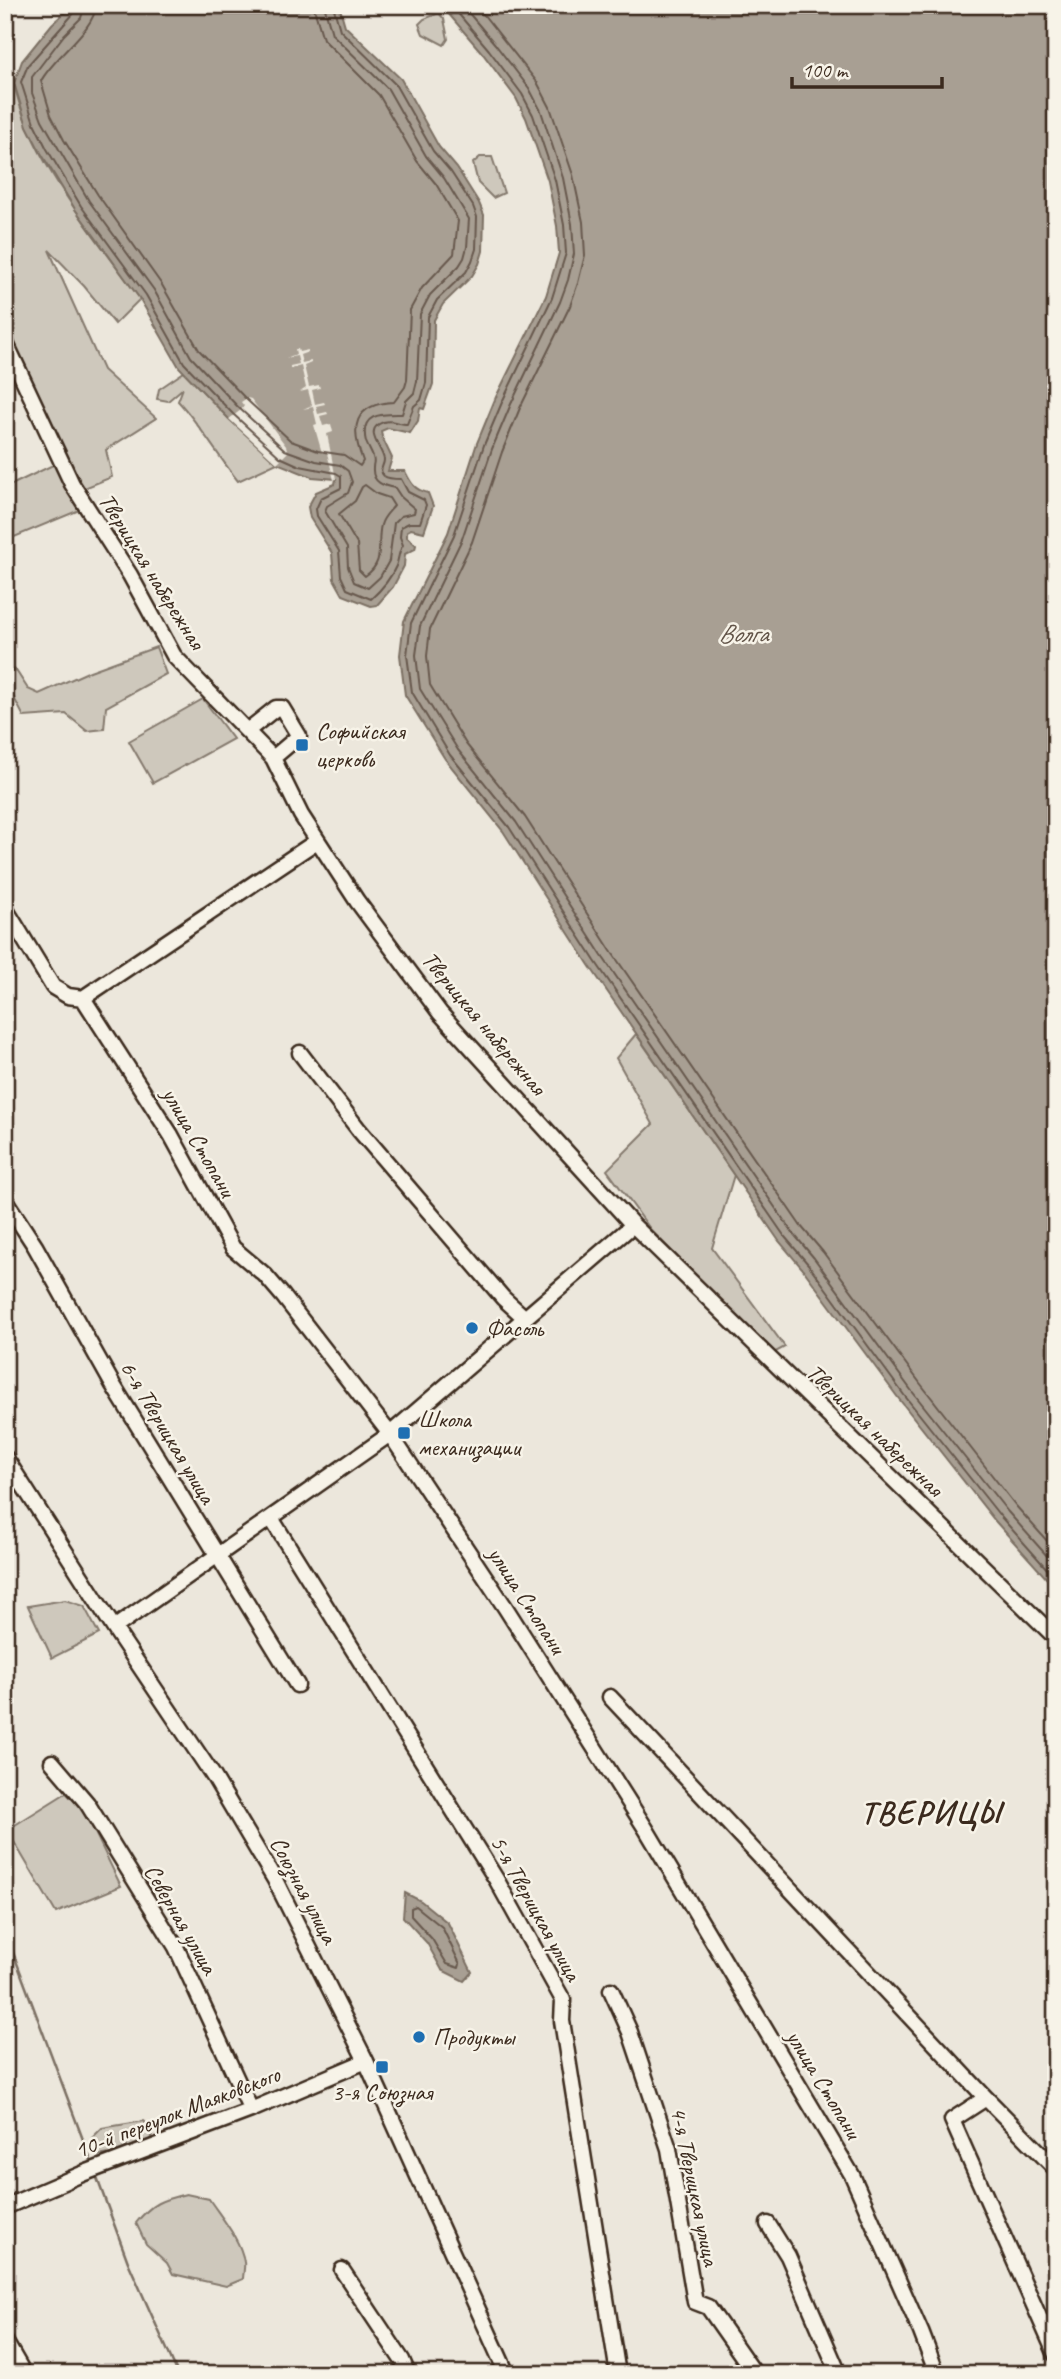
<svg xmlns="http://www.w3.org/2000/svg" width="1061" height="2379" font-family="Caveat,sans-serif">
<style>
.green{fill:#cec8bc;stroke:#84796d;stroke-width:2}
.water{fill:#a89f93;stroke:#7c7064;stroke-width:2}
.pier{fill:#ece7dc}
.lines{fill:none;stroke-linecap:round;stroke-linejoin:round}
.shore{stroke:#67594d;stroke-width:2}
.stream{stroke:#7c7064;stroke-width:2.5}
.minor-casing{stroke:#3b2a1e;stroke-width:19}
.minor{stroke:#f7f3e8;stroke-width:14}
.poi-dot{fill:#1f6fb2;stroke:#f7f3e8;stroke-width:2.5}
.labels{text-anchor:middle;stroke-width:5;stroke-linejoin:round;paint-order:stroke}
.street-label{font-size:24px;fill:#3b2a1e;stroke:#f7f3e8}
.poi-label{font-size:24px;fill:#3b2a1e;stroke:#f7f3e8;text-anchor:start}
.water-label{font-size:26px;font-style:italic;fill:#615347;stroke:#f7f3e8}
.district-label{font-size:32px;font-weight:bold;letter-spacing:2px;fill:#3b2a1e;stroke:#f7f3e8}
</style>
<rect width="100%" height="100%" fill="#ece7dc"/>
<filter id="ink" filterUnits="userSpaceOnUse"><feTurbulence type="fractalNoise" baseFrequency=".0143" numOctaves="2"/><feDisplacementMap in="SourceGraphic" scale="14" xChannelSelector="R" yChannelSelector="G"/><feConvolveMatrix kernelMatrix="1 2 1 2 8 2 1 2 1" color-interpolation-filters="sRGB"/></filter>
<g filter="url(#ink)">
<!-- green -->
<path class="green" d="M 439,13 L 444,19 L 448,39 L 444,45 L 423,34 L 419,24 L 424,19 Z
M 5,78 L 14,83 C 30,161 95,235 140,299 L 115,324 L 84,286 L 49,250 L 103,370 L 156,418 L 106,450 L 112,477 L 82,489 L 5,331 Z
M 480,157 L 492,157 L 504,193 L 493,198 L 478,183 L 473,163 Z
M 184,372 L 229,419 L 277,463 L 238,481 C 217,455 201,426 178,401 L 183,388 L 168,401 L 157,399 L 159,389 Z
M 57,463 L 82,509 L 12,538 L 5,535 L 5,488 Z
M 156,647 L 166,674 L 106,707 L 104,729 L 87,731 L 66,714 L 24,717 L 13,696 L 9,672 L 15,669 L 28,689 L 39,694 L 90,671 Z
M 203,699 L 233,739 L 153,783 L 129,741 Z
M 636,1034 L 734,1175 L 712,1248 L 785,1347 L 772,1354 L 651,1230 L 607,1170 L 653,1124 L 616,1058 Z
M 65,1600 L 84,1606 L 99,1634 L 52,1658 L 28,1606 Z
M 66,1793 L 84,1810 L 121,1886 L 56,1913 L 7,1830 Z
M 144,2121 L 153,2131 L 150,2140 L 110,2154 L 97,2156 L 92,2138 L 102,2128 Z
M 186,2194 L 209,2199 C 221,2217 241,2240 244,2262 C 245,2267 243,2274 243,2279 L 226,2286 L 173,2274 L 167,2263 L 146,2244 L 136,2223 C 152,2203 161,2200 186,2194 Z"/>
<!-- water -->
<path class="water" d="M 73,5 L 339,5 L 345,26 L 401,79 L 439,147 L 457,168 L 479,203 L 484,215 L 483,251 L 479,264 L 472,276 L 443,304 L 434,320 L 433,384 L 424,409 L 420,408 L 418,421 L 410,433 L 388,428 L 381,431 L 382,437 L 392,458 L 388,471 L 405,471 C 411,483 414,490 428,493 L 433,506 L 424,532 L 411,529 L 407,531 L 407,537 L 416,545 L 415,549 L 405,554 L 404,566 L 393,587 L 377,605 L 371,606 L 343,595 L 334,579 L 332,553 L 310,518 L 308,507 L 316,492 L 335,484 L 336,479 L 312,477 L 277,463 L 229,419 L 179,367 L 140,299 L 75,209 L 41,153 L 27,126 L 14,83 L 22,61 L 52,24 Z
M 441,5 L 1056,5 L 1056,1589 L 996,1522 L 899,1399 L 802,1268 L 779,1241 L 589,965 L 503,831 L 445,759 L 405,695 L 400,655 L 404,621 L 448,533 L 477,443 L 496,397 L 546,296 L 559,253 L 557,226 L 548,181 L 526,118 L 516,98 L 483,54 Z
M 405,1893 L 421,1901 L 448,1923 L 472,1972 L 464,1981 L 442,1970 L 427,1943 L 403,1917 Z"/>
<!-- pier -->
<path class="pier" d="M 295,349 L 298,349 L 299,352 L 308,350 L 308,352 L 300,355 L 302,363 L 311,361 L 311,363 L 304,366 L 309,387 L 319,385 L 320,388 L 312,390 L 315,404 L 324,402 L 325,404 L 316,406 L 318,414 L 327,412 L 328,414 L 320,416 L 323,426 L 331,424 L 333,432 L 327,434 L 336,479 L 334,480 L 327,453 L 322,453 L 314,425 L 317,424 L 313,407 L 303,409 L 312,405 L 308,390 L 300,392 L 306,388 L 301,366 L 290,369 L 290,366 L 299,364 L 297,356 L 286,358 L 296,354 Z
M 247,398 L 251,399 L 286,446 L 288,452 L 277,463 L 229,419 L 241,410 L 244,406 L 241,402 Z"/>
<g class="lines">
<!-- shore -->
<path class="shore" d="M 76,5 L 75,12 L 28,65 L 21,82 L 34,123 L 47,149 L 81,206 L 146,295 L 184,363 L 233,414 L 280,457 L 300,466 L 336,473 L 341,476 L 341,488 L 321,498 L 316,509 L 317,516 L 339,551 L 341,576 L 347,589 L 371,599 C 381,590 390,580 396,566 C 399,559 398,552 403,545 L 400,537 L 401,527 L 409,523 L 420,523 L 426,505 L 424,500 L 408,492 L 401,479 C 396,479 388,479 384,476 C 378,470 384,466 384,460 C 383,449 365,433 379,424 C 388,418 398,424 407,424 L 414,406 L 421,400 L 426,383 L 428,317 L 437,300 L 466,272 L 472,261 L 476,249 L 477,217 L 473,206 L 451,172 L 433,151 L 395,84 L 340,30 L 333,5
M 85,5 L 81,18 L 64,35 L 32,77 L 32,93 L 42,120 L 89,201 L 154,290 L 191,357 L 239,408 L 285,450 L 316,461 L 340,465 L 348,471 L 352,482 L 348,493 L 327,506 L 325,511 L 347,548 L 348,567 L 354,582 L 368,588 L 380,577 L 389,561 L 394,523 L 401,516 L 414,513 L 415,509 L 401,497 L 395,488 C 384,486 372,483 373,468 C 373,461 375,464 373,457 C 371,452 368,447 366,442 C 359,412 383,414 402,414 L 406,401 L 414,393 L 417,381 L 420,314 L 430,295 L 459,266 L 464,258 L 467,247 L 469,219 L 444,178 L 426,156 L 388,89 L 332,34 L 324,5
M 96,5 C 95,30 54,56 41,81 L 51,115 L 64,140 L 98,195 L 162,285 L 199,350 L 247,400 L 291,441 L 318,451 L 344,455 L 360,466 L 363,461 C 350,428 353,404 394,402 L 405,387 L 407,380 L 410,310 L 422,288 L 454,254 L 458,221 L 436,184 L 417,161 L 379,95 L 323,39 L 313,5
M 451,5 L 489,50 L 522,94 L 533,115 L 555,180 L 564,225 L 566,253 L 552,298 L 503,400 L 484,445 L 454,535 L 411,623 L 407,655 L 412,692 L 450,755 L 509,827 L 595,961 L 785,1237 L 808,1264 L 904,1395 L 1001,1517 L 1056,1579
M 462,5 L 495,44 L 529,88 L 541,111 L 563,178 L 572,224 L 574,254 L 568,280 L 560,302 L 511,404 L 492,449 L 462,539 L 420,626 L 416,655 L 420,689 L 458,750 L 516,822 L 602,956 L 792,1232 L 814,1258 L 911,1390 L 1008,1512 L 1056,1566
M 476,5 L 537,82 L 550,107 L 573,175 L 583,222 L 585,255 L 578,283 L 570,306 L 520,408 L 502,452 L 472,542 L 430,629 L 427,656 L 430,685 L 466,744 L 525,817 L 611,951 L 800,1225 L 823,1252 L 920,1383 L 1016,1506 L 1056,1551
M 365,485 L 377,494 L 389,498 L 394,506 C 389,512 383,517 381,525 C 376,544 386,562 365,576 L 359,570 L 357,544 L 339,514 L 355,501 L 362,487 Z
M 416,1906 L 442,1927 L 460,1964 L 459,1968 L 447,1964 L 432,1939 L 411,1916 L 411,1908 Z"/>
<!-- stream -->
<path class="stream" d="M 5,1931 L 91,2161
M 97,2178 L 128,2262 L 178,2374"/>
<defs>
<path id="minor" d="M 5,341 L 72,484 L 130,575 L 174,656 L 273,758 L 301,815 L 357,901 L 440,1013 L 633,1225 L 1056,1638
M 247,731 L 276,708 L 282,708 L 299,736 L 273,758
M 5,908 L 53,987 L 68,996 L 83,998
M 83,998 L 171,1135 L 233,1248 L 265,1275 L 283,1296 L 390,1434 L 505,1607 L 646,1829 L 852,2175 L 921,2332 L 937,2374
M 83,998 L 317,841
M 300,1053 L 359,1130 L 503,1298 L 525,1318
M 5,1200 L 35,1246 L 113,1385 L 297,1685
M 5,1457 L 114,1628 L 214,1777 L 275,1880 L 366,2061 L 507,2374
M 271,1518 L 496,1879 L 563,2000 L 562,2021 L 618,2374
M 114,1628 L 390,1434 L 633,1225
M 610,1697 L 986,2098
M 52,1762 L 87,1803 L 176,1947 L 251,2110
M 611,1990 L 630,2032 L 669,2149 L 695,2302 L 708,2307 L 755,2374
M 1056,2169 L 986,2098 L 952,2120 L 1056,2355
M 5,2207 L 82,2174 L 251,2110 L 366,2061
M 768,2224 L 788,2256 L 839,2374
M 342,2270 L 402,2360 L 408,2374
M 5,2341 L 24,2374"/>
</defs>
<!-- minor casing -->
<use href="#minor" class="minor-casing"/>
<!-- minor -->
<use href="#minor" class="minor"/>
</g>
</g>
<!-- markers -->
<g class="poi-dot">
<rect x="295" y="738" width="14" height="14" rx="3.5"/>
<circle cx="472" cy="1328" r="7"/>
<rect x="397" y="1426" width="14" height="14" rx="3.5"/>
<circle cx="419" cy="2037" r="7"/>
<rect x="375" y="2060" width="14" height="14" rx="3.5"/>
</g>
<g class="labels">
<!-- street labels -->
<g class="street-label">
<text transform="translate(152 571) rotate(58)" y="8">Тверицкая набережная</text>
<text transform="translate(484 1023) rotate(50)" y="8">Тверицкая набережная</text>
<text transform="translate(199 1142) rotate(60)" y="8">улица Стопани</text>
<text transform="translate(875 1430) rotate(44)" y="8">Тверицкая набережная</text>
<text transform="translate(168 1432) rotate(59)" y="8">6-я Тверицкая улица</text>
<text transform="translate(527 1600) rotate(57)" y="8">улица Стопани</text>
<text transform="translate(304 1890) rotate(62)" y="8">Союзная улица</text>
<text transform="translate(536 1908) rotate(61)" y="8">5-я Тверицкая улица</text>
<text transform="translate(181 1919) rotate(60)" y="8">Северная улица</text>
<text transform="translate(824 2084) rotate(59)" y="8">улица Стопани</text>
<text transform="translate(177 2112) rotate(-21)" y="8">10-й переулок Маяковского</text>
<text transform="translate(695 2186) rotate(78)" y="8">4-я Тверицкая улица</text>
</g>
<!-- poi labels -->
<g class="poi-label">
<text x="316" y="739">Софийская<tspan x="316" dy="28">церковь</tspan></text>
<text x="486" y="1336">Фасоль</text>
<text x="418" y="1427">Школа<tspan x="418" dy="28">механизации</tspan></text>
<text x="433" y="2045">Продукты</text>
<text x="382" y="2100" text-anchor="middle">3-я Союзная</text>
</g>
<!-- water labels -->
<g class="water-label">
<text x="743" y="642">Волга</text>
</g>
<!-- district labels -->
<g class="district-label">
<text x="931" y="1823">ТВЕРИЦЫ</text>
</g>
</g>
<!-- margin -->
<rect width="1061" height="2379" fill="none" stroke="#f7f3e8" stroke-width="28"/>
<rect x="14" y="14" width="1033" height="2351" fill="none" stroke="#3b2a1e" stroke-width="2.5" filter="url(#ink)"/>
<!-- scale -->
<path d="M792 77v10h150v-10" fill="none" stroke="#3b2a1e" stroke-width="3.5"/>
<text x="802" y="77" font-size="21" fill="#3b2a1e" stroke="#f7f3e8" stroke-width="5" paint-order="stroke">100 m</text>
</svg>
